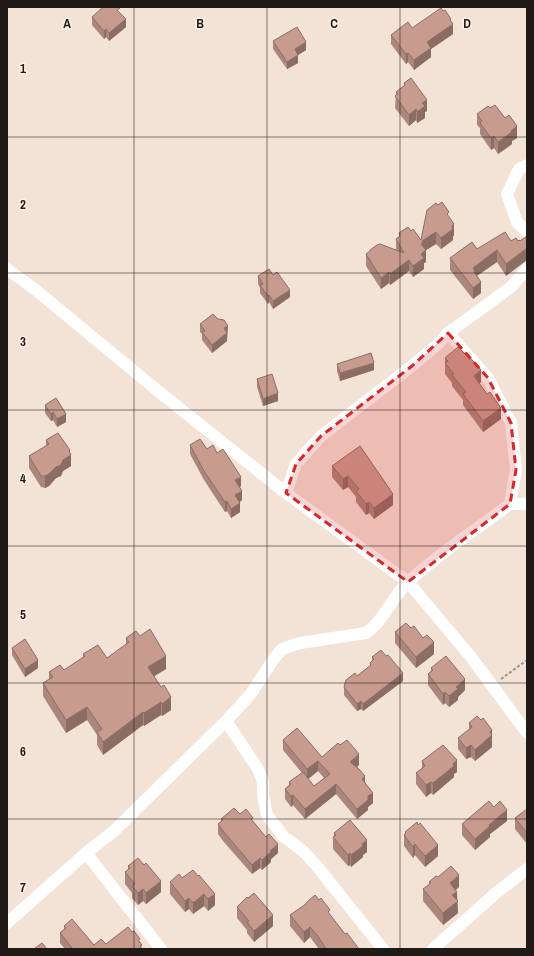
<svg xmlns="http://www.w3.org/2000/svg" width="534" height="956" font-family="'Archivo Narrow',sans-serif">
<style>
.lines{fill:none;stroke-linecap:round;stroke-linejoin:round}
.path{stroke:#9e9289;stroke-width:2;stroke-dasharray:3 2;stroke-linecap:butt}
.minor{stroke:#fff;stroke-width:12}
.wall{fill:#ab867b;fill-rule:evenodd}
.shaded-wall{fill:#8b6d64}
.building{fill:#c79c8f;stroke:#8b6d64}
.marked{fill:#d62828;fill-opacity:0.2;stroke:#d62828;stroke-width:3;stroke-dasharray:8 5;stroke-linejoin:round}
.grid{fill:none;stroke:#211b17;stroke-width:1;stroke-opacity:0.55}
.grid-label{font-size:13px;text-anchor:middle;font-weight:bold;fill:#211b17;stroke:#fef0e6;stroke-width:3;stroke-linejoin:round;paint-order:stroke}
</style>
<rect width="100%" height="100%" fill="#f3e2d6"/>
<g class="lines">
<!-- path -->
<path class="path" d="M 501,679 L 527,660"/>
<!-- minor -->
<path class="minor" d="M 527,165 L 519,169 L 507,194 L 517,222 L 527,232
M 7,269 L 37,291 L 158,391 L 286,493 L 408,582 L 471,657 L 527,733
M 286,493 L 296,464 L 321,436 L 412,366 L 438,344 L 448,333
M 510,504 L 527,504
M 226,721 L 258,769 L 263,782 L 263,795 L 267,815 L 283,836 L 303,851 L 316,865 L 383,949
M 86,853 L 161,949
M 7,923 L 86,853 L 114,831 L 226,721 L 250,695 L 273,660 L 282,649 L 300,643 L 366,633 C 385,620 392,596 409,581 C 440,552 476,530 510,504 L 516,470 L 511,423 L 488,378 L 448,333 L 511,287 L 527,269
M 433,949 L 496,893 L 527,869"/>
</g>
<!-- wall -->
<path class="wall" d="M 120,13 L 126,27 L 109,41 L 106,37 L 104,39 L 92,25 L 92,17 Z
M 451,22 L 453,34 L 431,49 L 431,57 L 414,70 L 408,62 L 406,64 L 391,44 L 391,35 L 412,28 Z
M 273,41 L 306,50 L 298,55 L 298,63 L 287,69 L 273,49 Z
M 404,83 L 427,111 L 425,112 L 425,118 L 417,123 L 416,120 L 409,126 L 395,108 L 396,92 L 404,86 Z
M 477,114 L 517,138 L 512,141 L 512,144 L 498,154 L 494,148 L 491,150 L 480,134 L 480,128 L 477,125 Z
M 449,217 L 454,236 L 453,236 L 453,240 L 441,249 L 436,244 L 426,250 L 426,262 L 424,263 L 424,269 L 413,277 L 409,271 L 390,285 L 389,283 L 381,289 L 366,266 L 366,254 L 370,252 L 370,250 L 396,250 L 396,239 L 399,237 L 399,233 L 411,231 L 421,240 Z
M 511,241 L 520,241 L 506,276 L 497,262 L 477,276 L 481,293 L 473,299 L 450,270 L 450,258 L 477,249 Z
M 258,276 L 290,297 L 273,309 L 269,302 L 268,304 L 260,293 L 260,288 L 258,284 Z
M 200,324 L 228,334 L 227,334 L 227,341 L 212,353 L 202,340 L 202,334 L 200,332 Z
M 445,358 L 481,382 L 479,383 L 501,419 L 483,432 L 463,405 L 463,400 L 452,386 L 452,383 L 445,374 Z
M 337,364 L 374,370 L 340,381 L 337,371 Z
M 257,379 L 278,401 L 263,406 L 257,387 Z
M 45,405 L 66,422 L 57,427 L 53,420 L 51,421 L 45,413 Z
M 46,440 L 70,452 L 71,466 L 63,471 L 61,476 L 56,478 L 49,486 L 45,488 L 41,487 L 29,468 L 29,456 L 46,446 Z
M 190,445 L 217,453 L 241,486 L 240,487 L 242,500 L 240,502 L 240,512 L 231,518 L 227,511 L 225,512 L 204,480 L 190,454 Z
M 332,466 L 393,505 L 374,519 L 369,513 L 366,515 L 356,502 L 356,497 L 348,487 L 343,490 L 332,477 Z
M 411,628 L 423,638 L 434,654 L 416,668 L 395,643 L 395,632 Z
M 140,636 L 166,669 L 154,676 L 171,710 L 162,716 L 161,715 L 144,726 L 143,725 L 103,755 L 97,745 L 97,735 L 87,720 L 66,733 L 43,696 L 43,683 L 49,679 L 49,672 L 64,670 L 83,658 L 83,654 L 107,658 L 126,645 L 126,638 Z
M 12,648 L 38,668 L 25,677 L 12,655 Z
M 372,657 L 403,681 L 363,711 L 361,709 L 357,711 L 344,695 L 344,687 L 357,676 L 370,666 L 370,663 L 372,661 Z
M 431,668 L 465,690 L 458,697 L 458,700 L 449,707 L 445,703 L 443,705 L 428,685 L 428,674 L 431,671 Z
M 481,720 L 492,730 L 492,747 L 475,761 L 471,757 L 466,759 L 458,749 L 458,738 L 469,730 L 469,723 Z
M 283,740 L 322,757 L 359,765 L 357,767 L 365,782 L 373,803 L 368,807 L 368,810 L 357,819 L 336,794 L 305,819 L 293,805 L 291,807 L 285,799 L 285,789 L 289,785 L 289,782 L 302,773 L 283,750 ZM 318,771 L 324,778 L 314,786 L 308,779 Z
M 422,761 L 457,772 L 454,774 L 454,777 L 433,795 L 431,793 L 426,797 L 416,784 L 416,773 L 422,768 Z
M 494,807 L 507,821 L 490,834 L 490,837 L 475,850 L 462,835 L 462,824 Z
M 527,809 L 527,844 L 515,829 L 515,818 Z
M 240,814 L 253,822 L 278,853 L 271,859 L 271,862 L 262,870 L 260,868 L 252,874 L 223,841 L 218,834 L 218,824 L 221,822 L 221,819 Z
M 405,832 L 438,856 L 425,867 L 415,855 L 413,858 L 404,846 L 404,835 L 405,834 Z
M 334,833 L 367,852 L 363,855 L 363,857 L 351,867 L 350,865 L 348,866 L 333,849 L 333,837 L 334,837 Z
M 128,866 L 161,892 L 146,904 L 143,901 L 138,905 L 132,898 L 132,893 L 125,884 L 125,872 L 128,870 Z
M 193,870 L 215,905 L 208,911 L 204,906 L 193,914 L 189,909 L 185,912 L 170,894 L 170,882 L 182,878 Z
M 438,877 L 459,887 L 456,890 L 458,913 L 443,925 L 423,901 L 423,889 L 429,885 L 429,882 Z
M 306,903 L 330,915 L 345,934 L 359,949 L 319,949 L 310,937 L 304,943 L 290,926 L 290,915 L 306,904 Z
M 237,907 L 273,926 L 254,942 L 247,933 L 247,930 L 237,918 Z
M 64,926 L 94,945 L 140,941 L 142,949 L 65,949 L 60,943 L 60,933 L 64,929 Z"/>
<!-- shaded-wall -->
<path class="shaded-wall" d="M 126,19 L 126,27 L 109,41 L 109,33 Z
M 451,19 L 451,26 L 453,24 L 453,34 L 431,49 L 431,57 L 414,70 L 414,60 L 427,42 Z
M 106,29 L 106,37 L 104,39 L 104,31 Z
M 306,42 L 306,50 L 295,57 L 295,49 Z
M 7,53 L 8,53 L 8,64 L 7,64 Z
M 408,53 L 408,62 L 406,64 L 406,54 Z
M 298,55 L 298,63 L 287,69 L 287,62 Z
M 427,100 L 427,111 L 425,112 L 425,118 L 417,123 L 417,112 L 422,103 Z
M 416,109 L 416,120 L 409,126 L 409,115 Z
M 517,126 L 517,138 L 512,141 L 512,144 L 498,154 L 498,142 L 511,131 Z
M 494,136 L 494,148 L 491,150 L 491,138 Z
M 454,224 L 454,236 L 453,236 L 453,240 L 441,249 L 441,238 Z
M 436,232 L 436,244 L 423,252 L 426,250 L 426,262 L 424,263 L 424,269 L 413,277 L 413,266 L 422,241 Z
M 527,248 L 527,260 L 506,276 L 506,264 Z
M 497,250 L 497,262 L 475,277 L 473,268 Z
M 409,260 L 409,271 L 390,285 L 390,274 Z
M 389,272 L 389,283 L 381,289 L 381,278 Z
M 481,282 L 481,293 L 473,299 L 473,288 Z
M 290,290 L 290,297 L 273,309 L 273,301 Z
M 269,295 L 269,302 L 268,304 L 268,296 Z
M 228,326 L 227,341 L 212,353 L 212,345 L 224,328 Z
M 374,363 L 374,370 L 340,381 L 340,373 Z
M 481,370 L 481,382 L 474,388 L 474,376 Z
M 278,393 L 278,401 L 263,406 L 263,399 Z
M 501,408 L 501,419 L 483,432 L 483,421 Z
M 53,412 L 53,420 L 51,421 L 51,414 Z
M 66,414 L 66,422 L 57,427 L 57,419 Z
M 70,450 L 70,456 L 71,455 L 71,466 L 63,471 L 61,476 L 56,478 L 49,486 L 45,488 L 45,476 L 63,460 Z
M 348,476 L 348,487 L 343,490 L 343,479 Z
M 241,477 L 241,486 L 235,489 L 235,480 Z
M 242,491 L 242,500 L 235,505 L 235,495 Z
M 393,494 L 393,505 L 374,519 L 374,508 Z
M 227,501 L 227,511 L 225,512 L 225,502 Z
M 369,502 L 369,513 L 366,515 L 366,504 Z
M 240,503 L 240,512 L 231,518 L 231,509 Z
M 434,642 L 434,654 L 416,668 L 416,657 Z
M 166,656 L 166,669 L 148,680 L 148,667 Z
M 38,660 L 38,668 L 25,677 L 25,669 Z
M 403,673 L 403,681 L 363,711 L 363,704 Z
M 465,679 L 465,690 L 458,697 L 458,700 L 449,707 L 449,696 L 456,687 Z
M 445,692 L 445,703 L 443,705 L 443,694 Z
M 171,697 L 171,710 L 162,716 L 162,704 Z
M 361,701 L 361,709 L 357,711 L 357,704 Z
M 161,702 L 161,715 L 144,726 L 144,713 Z
M 87,707 L 87,720 L 66,733 L 66,720 Z
M 143,712 L 143,725 L 103,755 L 103,742 Z
M 492,730 L 492,747 L 475,761 L 475,750 Z
M 471,745 L 471,757 L 466,759 L 466,748 Z
M 359,754 L 359,765 L 350,773 L 350,762 Z
M 457,760 L 457,772 L 454,774 L 454,777 L 433,795 L 433,783 L 453,764 Z
M 318,761 L 318,771 L 307,780 L 307,769 Z
M 365,776 L 365,787 L 362,779 Z
M 431,782 L 431,793 L 426,797 L 426,785 Z
M 336,784 L 336,794 L 305,819 L 305,809 Z
M 373,793 L 373,803 L 368,807 L 368,810 L 357,819 L 357,809 L 368,796 Z
M 293,795 L 293,805 L 291,807 L 291,796 Z
M 507,810 L 507,821 L 490,834 L 490,837 L 475,850 L 475,839 L 489,825 Z
M 367,840 L 367,852 L 363,855 L 363,857 L 351,867 L 351,855 L 362,844 Z
M 278,844 L 278,853 L 271,859 L 271,862 L 262,870 L 262,860 L 270,851 Z
M 415,844 L 415,855 L 413,858 L 413,847 Z
M 438,845 L 438,856 L 425,867 L 425,856 Z
M 350,853 L 350,865 L 348,866 L 348,855 Z
M 260,858 L 260,868 L 252,874 L 252,865 Z
M 459,875 L 459,887 L 450,894 L 450,883 Z
M 161,881 L 161,892 L 146,904 L 146,893 Z
M 143,889 L 143,901 L 138,905 L 138,893 Z
M 457,892 L 458,913 L 443,925 L 443,913 L 452,895 Z
M 204,894 L 204,906 L 193,914 L 193,903 Z
M 215,894 L 215,905 L 208,911 L 208,899 Z
M 189,898 L 189,909 L 185,912 L 185,901 Z
M 273,915 L 273,926 L 254,942 L 254,931 Z
M 310,927 L 310,937 L 304,943 L 304,932 Z"/>
<!-- building -->
<path class="building" d="M 103,7 L 120,7 L 120,8 L 117,10 L 126,19 L 109,33 L 106,29 L 104,31 L 92,17 Z
M 441,8 L 443,11 L 445,10 L 451,19 L 450,20 L 453,24 L 427,42 L 431,48 L 414,60 L 408,53 L 406,54 L 391,35 L 408,22 L 412,28 Z
M 297,27 L 306,42 L 295,49 L 298,55 L 287,62 L 273,41 Z
M 411,78 L 427,100 L 422,103 L 425,106 L 417,112 L 416,109 L 409,115 L 395,96 L 398,94 L 396,92 L 405,85 L 404,83 Z
M 495,105 L 505,118 L 509,115 L 517,126 L 511,131 L 512,132 L 498,142 L 494,136 L 491,138 L 480,123 L 482,121 L 477,114 L 488,106 L 490,108 Z
M 442,202 L 449,212 L 447,214 L 454,224 L 452,226 L 453,229 L 441,238 L 436,232 L 422,241 L 423,243 L 421,244 L 426,250 L 421,254 L 424,258 L 413,266 L 409,260 L 390,274 L 389,272 L 381,278 L 366,254 L 370,251 L 370,250 L 377,245 L 380,244 L 404,253 L 396,239 L 400,236 L 399,233 L 408,227 L 411,231 L 413,229 L 421,240 L 427,210 L 436,203 L 438,205 Z
M 505,232 L 511,241 L 516,238 L 518,241 L 519,240 L 520,241 L 527,236 L 527,248 L 506,264 L 497,250 L 473,268 L 475,271 L 474,272 L 481,282 L 473,288 L 450,258 L 472,242 L 477,249 Z
M 269,269 L 273,275 L 277,272 L 290,290 L 273,301 L 269,295 L 268,296 L 260,285 L 263,284 L 258,276 Z
M 213,314 L 218,319 L 224,320 L 228,326 L 224,328 L 227,333 L 212,345 L 202,332 L 205,331 L 200,324 Z
M 458,347 L 465,354 L 466,353 L 481,370 L 474,376 L 487,394 L 490,392 L 501,408 L 483,421 L 463,394 L 466,392 L 452,375 L 454,374 L 445,363 L 448,361 L 445,358 Z
M 371,353 L 374,363 L 340,373 L 337,364 Z
M 272,374 L 278,393 L 263,399 L 257,379 Z
M 56,398 L 66,414 L 57,419 L 53,412 L 51,414 L 45,405 Z
M 58,433 L 70,450 L 69,451 L 71,455 L 63,460 L 61,465 L 56,467 L 49,474 L 45,476 L 41,476 L 29,456 L 49,444 L 46,440 Z
M 200,439 L 207,449 L 213,445 L 217,453 L 223,449 L 241,477 L 235,480 L 242,491 L 235,495 L 240,503 L 231,509 L 227,501 L 225,502 L 204,471 L 190,445 Z
M 360,446 L 393,494 L 374,508 L 369,502 L 366,504 L 356,491 L 359,489 L 348,476 L 343,479 L 332,466 Z
M 406,623 L 411,628 L 414,626 L 423,638 L 427,635 L 434,642 L 416,657 L 395,632 Z
M 150,629 L 166,656 L 148,667 L 161,687 L 164,685 L 171,697 L 162,704 L 161,702 L 144,713 L 143,712 L 103,742 L 97,732 L 102,729 L 87,707 L 66,720 L 43,683 L 53,677 L 49,672 L 60,665 L 64,670 L 85,656 L 83,654 L 98,645 L 107,658 L 129,642 L 126,638 L 136,631 L 140,636 Z
M 25,639 L 38,660 L 25,669 L 12,648 Z
M 381,650 L 386,656 L 388,655 L 403,673 L 363,704 L 361,701 L 357,704 L 344,687 L 346,680 L 355,673 L 357,676 L 371,665 L 370,663 L 374,659 L 372,657 Z
M 446,656 L 465,679 L 456,687 L 458,689 L 449,696 L 445,692 L 443,694 L 428,674 L 433,670 L 431,668 Z
M 477,716 L 481,720 L 483,718 L 492,730 L 490,732 L 492,735 L 475,750 L 471,745 L 466,748 L 458,738 L 472,727 L 469,723 Z
M 297,728 L 322,757 L 338,743 L 340,745 L 347,740 L 359,754 L 350,762 L 359,769 L 365,776 L 362,779 L 373,793 L 368,796 L 368,800 L 357,809 L 336,784 L 305,809 L 293,795 L 291,796 L 285,789 L 291,784 L 289,782 L 303,772 L 314,786 L 330,774 L 318,761 L 307,769 L 283,740 Z
M 443,745 L 457,760 L 453,764 L 454,766 L 433,783 L 431,782 L 426,785 L 416,773 L 425,766 L 422,761 Z
M 489,801 L 494,807 L 500,801 L 507,810 L 489,825 L 490,826 L 475,839 L 462,824 Z
M 234,808 L 240,814 L 246,809 L 253,818 L 251,819 L 266,837 L 269,834 L 278,844 L 270,851 L 271,852 L 262,860 L 260,858 L 252,865 L 223,831 L 218,824 L 223,820 L 221,819 Z
M 527,809 L 527,833 L 515,818 Z
M 350,820 L 367,840 L 362,844 L 363,846 L 351,855 L 350,853 L 348,855 L 333,837 L 336,835 L 334,833 Z
M 417,822 L 418,825 L 420,823 L 438,845 L 425,856 L 415,844 L 413,847 L 404,835 L 406,833 L 405,832 Z
M 138,858 L 144,865 L 146,863 L 161,881 L 146,893 L 143,889 L 138,893 L 132,886 L 135,884 L 125,872 L 130,868 L 128,866 Z
M 451,866 L 459,875 L 450,883 L 457,892 L 452,895 L 458,901 L 443,913 L 423,889 L 431,883 L 429,882 L 436,876 L 438,877 Z
M 193,870 L 198,876 L 199,875 L 215,894 L 208,899 L 204,894 L 193,903 L 189,898 L 185,901 L 170,882 L 179,874 L 182,878 Z
M 254,893 L 273,915 L 254,931 L 247,922 L 249,921 L 237,907 L 247,897 L 248,898 Z
M 315,895 L 319,900 L 321,898 L 330,910 L 328,912 L 345,934 L 347,933 L 359,949 L 326,949 L 318,936 L 310,927 L 304,932 L 290,915 L 306,904 L 306,903 Z
M 72,919 L 94,945 L 101,939 L 106,944 L 128,927 L 132,932 L 134,931 L 140,939 L 138,940 L 142,945 L 140,946 L 142,949 L 73,949 L 60,933 L 66,928 L 64,926 Z
M 42,943 L 47,949 L 34,949 Z"/>
<!-- marked area -->
<path class="marked" d="M 448,333 L 488,378 L 511,423 L 516,470 L 510,504 L 408,582 L 286,493 L 296,464 L 321,436 L 412,366 Z"/>
<!-- grid -->
<path class="grid" d="M 134,7 L 134,949M 267,7 L 267,949M 400,7 L 400,949M 7,137 L 527,137M 7,273 L 527,273M 7,410 L 527,410M 7,546 L 527,546M 7,683 L 527,683M 7,819 L 527,819"/>
<g class="grid-label">
<text x="67" y="28">A</text>
<text x="200" y="28">B</text>
<text x="334" y="28">C</text>
<text x="467" y="28">D</text>
<text x="23" y="73">1</text>
<text x="23" y="209">2</text>
<text x="23" y="346">3</text>
<text x="23" y="483">4</text>
<text x="23" y="619">5</text>
<text x="23" y="756">6</text>
<text x="23" y="892">7</text>
</g>
<!-- border -->
<rect width="534" height="956" fill="none" stroke="#211b17" stroke-width="16"/>
</svg>
